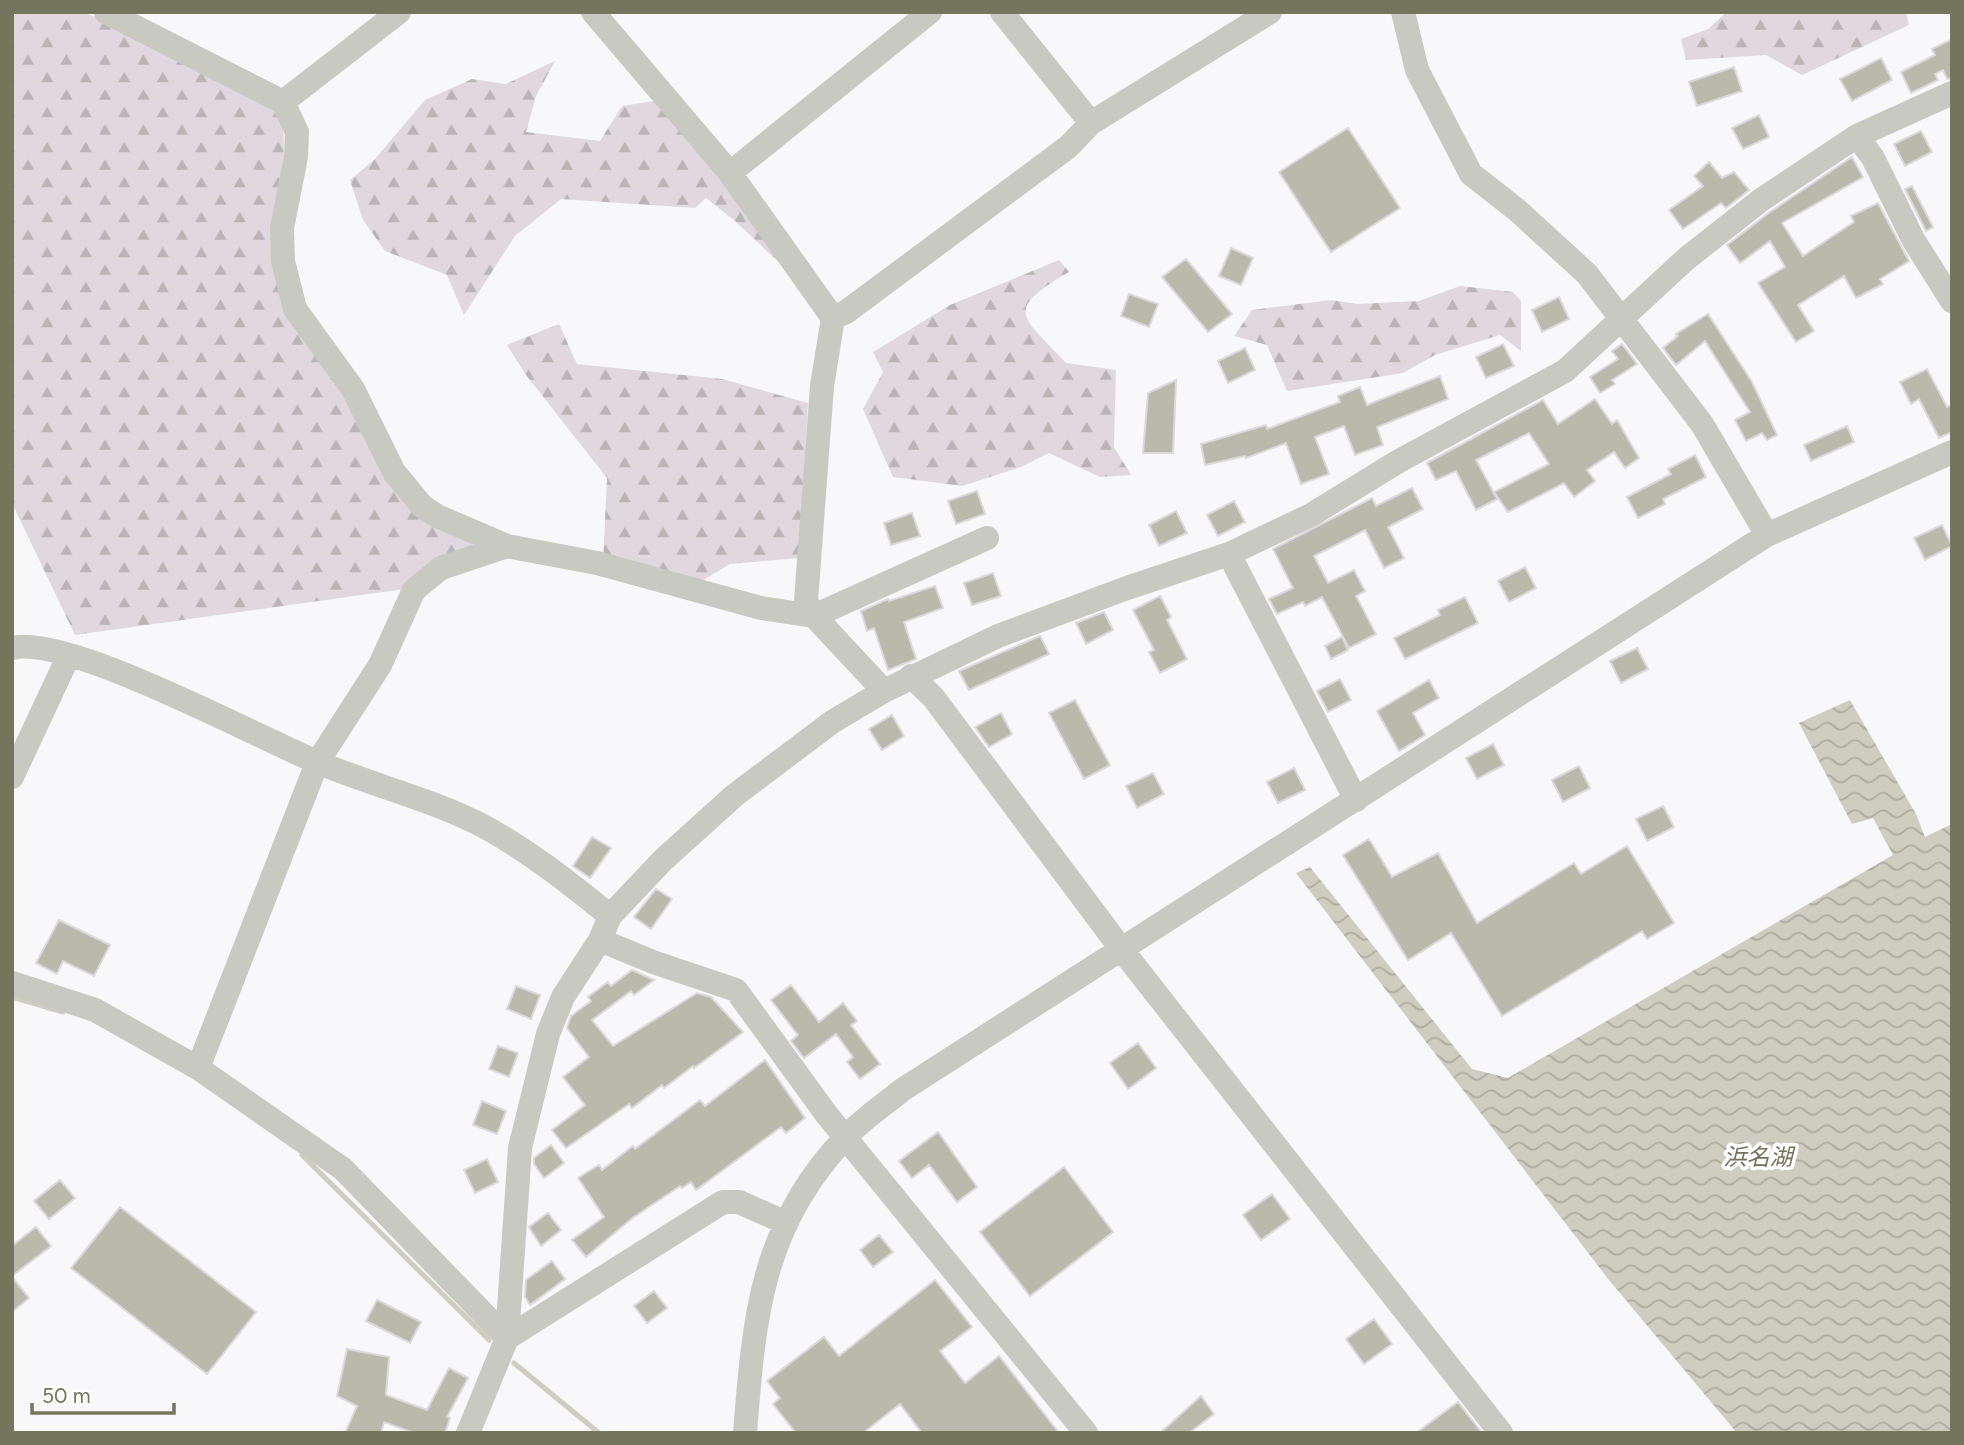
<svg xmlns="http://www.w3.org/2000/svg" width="1964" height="1445" font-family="Figtree,'Noto Sans JP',sans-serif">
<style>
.forest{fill:url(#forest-firs)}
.water{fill:url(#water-waves)}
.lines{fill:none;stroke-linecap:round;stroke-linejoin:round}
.stream{stroke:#cecdc0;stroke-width:5}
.building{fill:#b9b9ac;stroke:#dad9db;stroke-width:2}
.minor{stroke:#c8c9c0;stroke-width:24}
.labels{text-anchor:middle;stroke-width:7;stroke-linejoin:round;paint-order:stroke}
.water-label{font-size:23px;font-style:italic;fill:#74725a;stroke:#fff}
</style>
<defs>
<pattern id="forest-firs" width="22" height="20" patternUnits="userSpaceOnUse" patternTransform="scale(1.75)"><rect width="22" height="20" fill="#e0d8de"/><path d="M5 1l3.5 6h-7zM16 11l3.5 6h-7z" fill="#bab4b7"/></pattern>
<pattern id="water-waves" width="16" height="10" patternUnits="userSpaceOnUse" patternTransform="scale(1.75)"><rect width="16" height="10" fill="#cecdc0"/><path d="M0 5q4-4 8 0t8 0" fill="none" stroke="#acab9f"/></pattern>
</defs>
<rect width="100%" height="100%" fill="#f8f7f9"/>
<!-- forest -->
<path class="forest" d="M 12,12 L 84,12 L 283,102 L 286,285 L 413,495 L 486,553 L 412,588 L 75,635 L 12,503 Z
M 1727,12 L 1906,12 L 1909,25 L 1802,75 L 1766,55 L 1686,60 L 1681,39 L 1708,29 Z
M 555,61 L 536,96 L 526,132 L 600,141 L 622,106 L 667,99 L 805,287 L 735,221 L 706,198 L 695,208 L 561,199 L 515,236 L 464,315 L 447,275 L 385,251 L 363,220 L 350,180 L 375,159 L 425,100 L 472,79 L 506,84 Z
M 1059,260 L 1069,272 C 1003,311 1021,314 1066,363 L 1116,370 L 1114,447 L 1131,475 L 1100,477 L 1049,453 L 1021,467 L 962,486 L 893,477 L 863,409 L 883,372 L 873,352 L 950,305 Z
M 1460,286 L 1513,292 L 1521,301 L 1521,351 L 1500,335 L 1435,355 L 1403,373 L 1287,391 L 1267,345 L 1234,336 L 1252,310 L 1331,300 L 1357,304 L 1419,301 Z
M 559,324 L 577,364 L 722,379 L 808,403 L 799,558 L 730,564 L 698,583 L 603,565 L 607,478 L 526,375 L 507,345 Z"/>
<!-- water -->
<path class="water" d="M 1850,700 L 1916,814 L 1925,837 L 1952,824 L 1952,1433 L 1737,1433 L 1609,1280 L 1296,873 L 1310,867 L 1472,1069 L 1508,1078 L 1893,855 L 1873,818 L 1852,824 L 1799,723 Z"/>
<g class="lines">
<!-- stream -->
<path class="stream" d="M 12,997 L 63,1012
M 302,1155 L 489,1340
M 514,1363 L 599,1433"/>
</g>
<!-- building -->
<path class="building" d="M 1952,39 L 1952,78 L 1947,79 L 1943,70 L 1935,74 L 1938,80 L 1911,93 L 1901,72 L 1935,55 L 1932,49 Z
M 1881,58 L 1892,80 L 1852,101 L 1840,79 Z
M 1734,67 L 1742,91 L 1697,106 L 1689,82 Z
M 1759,115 L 1769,137 L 1743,149 L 1732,128 Z
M 1348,128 L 1400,208 L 1331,252 L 1279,172 Z
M 1921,131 L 1932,152 L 1905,166 L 1894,144 Z
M 1852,157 L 1863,177 L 1782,223 L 1803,256 L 1854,222 L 1851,216 L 1878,203 L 1909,261 L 1880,279 L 1883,284 L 1856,298 L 1844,276 L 1798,305 L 1814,331 L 1796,342 L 1758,283 L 1785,267 L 1770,241 L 1740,263 L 1727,245 L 1770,212 Z
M 1709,162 L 1722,178 L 1734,172 L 1749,190 L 1726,208 L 1721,203 L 1683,229 L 1669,210 L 1703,186 L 1694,176 Z
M 1912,186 L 1933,227 L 1926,231 L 1905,189 Z
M 1231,248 L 1253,258 L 1241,285 L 1219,276 Z
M 1186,259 L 1232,314 L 1208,332 L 1162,277 Z
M 1129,294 L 1158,304 L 1149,327 L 1121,316 Z
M 1559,297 L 1569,319 L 1542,332 L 1532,310 Z
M 1708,314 L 1752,382 L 1777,435 L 1767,440 L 1762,433 L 1746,441 L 1735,420 L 1750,412 L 1705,341 L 1676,365 L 1663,348 L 1678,336 L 1676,334 Z
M 1503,344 L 1514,366 L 1486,378 L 1476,357 Z
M 1622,344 L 1637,364 L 1612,380 L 1615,384 L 1600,393 L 1590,377 L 1618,359 L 1612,351 Z
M 1245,348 L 1255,370 L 1228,383 L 1218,361 Z
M 1927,369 L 1947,407 L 1952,405 L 1952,432 L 1939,438 L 1919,399 L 1911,404 L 1900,382 Z
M 1440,376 L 1448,399 L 1377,427 L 1383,445 L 1355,455 L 1344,426 L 1315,437 L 1329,474 L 1301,484 L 1286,443 L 1246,458 L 1245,456 L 1205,465 L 1201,444 L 1266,425 L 1267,429 L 1340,402 L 1338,396 L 1360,387 L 1367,405 Z
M 1176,380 L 1173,453 L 1143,453 L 1148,393 Z
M 1595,399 L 1612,424 L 1617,420 L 1639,458 L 1625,468 L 1614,452 L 1587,470 L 1595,481 L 1574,497 L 1564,483 L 1508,512 L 1494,492 L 1549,464 L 1529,433 L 1476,460 L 1497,499 L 1476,510 L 1456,471 L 1436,480 L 1427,463 L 1543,400 L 1558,424 Z
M 1847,426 L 1854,442 L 1811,461 L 1804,445 Z
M 1695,455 L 1706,477 L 1663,499 L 1665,504 L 1638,518 L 1627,497 L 1671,474 L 1668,469 Z
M 1412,488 L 1423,509 L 1388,527 L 1404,558 L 1384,568 L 1365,530 L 1314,556 L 1328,583 L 1354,570 L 1365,591 L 1356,596 L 1376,634 L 1349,648 L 1322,597 L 1305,606 L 1303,602 L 1277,614 L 1269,599 L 1293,588 L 1273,549 L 1372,498 L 1376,506 Z
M 977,491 L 985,514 L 956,524 L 948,501 Z
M 1234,501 L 1245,522 L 1218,536 L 1207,515 Z
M 1176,511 L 1187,533 L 1159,546 L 1149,525 Z
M 912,513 L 920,536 L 891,545 L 884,523 Z
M 1942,525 L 1952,546 L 1925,560 L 1914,538 Z
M 1525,567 L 1536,588 L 1509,602 L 1498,581 Z
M 993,573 L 1001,596 L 972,605 L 964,583 Z
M 935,586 L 943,608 L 904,622 L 916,659 L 888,670 L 874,628 L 867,631 L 861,611 L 888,599 L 889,601 Z
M 1160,596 L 1171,617 L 1167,620 L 1187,659 L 1160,673 L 1149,652 L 1154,650 L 1133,610 Z
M 1465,597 L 1478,623 L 1405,659 L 1394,638 L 1440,615 L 1438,610 Z
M 1104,612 L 1113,630 L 1086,644 L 1076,623 Z
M 1040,636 L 1049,654 L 969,690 L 959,671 Z
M 1342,637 L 1348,650 L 1331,659 L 1325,646 Z
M 1637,648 L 1648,669 L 1621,683 L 1610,661 Z
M 1340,679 L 1351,700 L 1328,712 L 1317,691 Z
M 1429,680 L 1439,698 L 1413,713 L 1425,735 L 1399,751 L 1377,711 Z
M 1075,700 L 1110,765 L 1084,779 L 1049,713 Z
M 1001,713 L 1012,734 L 989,747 L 975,727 Z
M 892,715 L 904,736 L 882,750 L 869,729 Z
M 1493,744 L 1504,765 L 1477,779 L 1466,758 Z
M 1579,766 L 1590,788 L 1563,802 L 1552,780 Z
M 1294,768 L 1305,790 L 1278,803 L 1267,782 Z
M 1153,773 L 1164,794 L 1137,808 L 1126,786 Z
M 1663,806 L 1674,827 L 1647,841 L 1636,819 Z
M 592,837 L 611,848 L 590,878 L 573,866 Z
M 1369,839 L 1392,877 L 1438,853 L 1477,923 L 1574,863 L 1581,874 L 1627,846 L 1674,923 L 1647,939 L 1642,931 L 1502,1016 L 1451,933 L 1408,960 L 1343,855 Z
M 656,889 L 672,899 L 651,929 L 634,917 Z
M 59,920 L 110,945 L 94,976 L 63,961 L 57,974 L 36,963 Z
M 632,970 L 654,980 L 634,995 L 631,991 L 592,1020 L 613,1046 L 697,993 L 711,997 L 743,1032 L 694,1068 L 693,1066 L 664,1088 L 662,1085 L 632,1108 L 629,1104 L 566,1148 L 552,1130 L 585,1105 L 563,1077 L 589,1057 L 567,1028 L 571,1016 L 591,1001 L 588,997 L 608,982 L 611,986 Z
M 791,985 L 819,1022 L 843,1003 L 857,1021 L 851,1025 L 880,1064 L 860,1079 L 847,1062 L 853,1057 L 836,1034 L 804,1058 L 791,1041 L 798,1035 L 771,1000 Z
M 516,986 L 540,995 L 531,1019 L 507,1009 Z
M 1138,1043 L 1156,1068 L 1128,1089 L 1110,1063 Z
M 498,1046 L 518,1053 L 509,1077 L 489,1069 Z
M 765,1060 L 805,1118 L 786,1133 L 781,1127 L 696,1190 L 691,1182 L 682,1188 L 680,1186 L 631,1219 L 586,1257 L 572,1240 L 604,1217 L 578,1178 L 599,1165 L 602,1170 L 633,1146 L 635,1149 L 700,1100 L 705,1106 Z
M 482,1101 L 506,1111 L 497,1134 L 473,1125 Z
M 938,1132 L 977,1187 L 957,1202 L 929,1165 L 912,1178 L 899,1161 Z
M 551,1145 L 564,1163 L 544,1178 L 534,1164 L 534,1158 Z
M 487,1159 L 498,1182 L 475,1193 L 464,1170 Z
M 1064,1167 L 1113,1232 L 1030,1296 L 980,1232 Z
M 60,1180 L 75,1198 L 49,1219 L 34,1201 Z
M 1272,1194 L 1290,1219 L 1261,1240 L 1243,1215 Z
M 120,1207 L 256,1312 L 207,1374 L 71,1268 Z
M 548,1213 L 561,1230 L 541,1246 L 529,1227 Z
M 36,1227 L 51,1246 L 12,1276 L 12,1246 Z
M 879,1235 L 893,1252 L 873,1267 L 860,1250 Z
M 552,1261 L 565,1279 L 530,1305 L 525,1297 L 526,1280 Z
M 12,1277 L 29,1298 L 12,1312 Z
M 935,1280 L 972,1327 L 940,1351 L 965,1383 L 999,1356 L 1059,1433 L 922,1433 L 900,1404 L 863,1433 L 796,1433 L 773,1404 L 780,1398 L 767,1381 L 824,1337 L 839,1356 Z
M 654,1291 L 667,1308 L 647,1323 L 634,1306 Z
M 377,1300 L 421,1322 L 410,1343 L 366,1321 Z
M 1374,1319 L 1392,1344 L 1364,1364 L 1346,1339 Z
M 347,1349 L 389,1357 L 386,1395 L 427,1410 L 449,1368 L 468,1378 L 447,1417 L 450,1418 L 445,1433 L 414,1433 L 384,1422 L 381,1433 L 345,1433 L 357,1406 L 337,1396 Z
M 1201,1396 L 1214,1414 L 1189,1433 L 1160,1433 Z
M 1458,1402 L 1482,1433 L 1416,1433 Z"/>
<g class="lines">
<!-- minor -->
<path class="minor" d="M 106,12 L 283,102 L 297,132 L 296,157 L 282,228 L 283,261 L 295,309 L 353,389 L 394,472 L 422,506 L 437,516 L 507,546 L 597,563 L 761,608 L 814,616 L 987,538
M 593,12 L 730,173 L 833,318 L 846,312 L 1068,147 L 1091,123 L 1270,12
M 1002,12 L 1091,123
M 1403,12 L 1417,70 L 1471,174 L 1517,210 L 1587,274 L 1702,424 L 1767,535
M 283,102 L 399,12
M 1857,136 L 1873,158 L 1914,241 L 1952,301
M 730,173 L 930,12
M 833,318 L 822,386 L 806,601 L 814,616 L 884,691
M 1229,554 L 1356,800
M 12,648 C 67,634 257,737 317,762 C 371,785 434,800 485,827 C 530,852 570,883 610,916
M 911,676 L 933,697 L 1122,950 L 1501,1433
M 12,777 L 69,655
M 600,940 L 653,962 L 736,990 L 827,1115 L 1086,1433
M 12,983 L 95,1010 L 198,1068 L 343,1169 L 507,1338
M 198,1068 L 317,763 L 380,665 L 414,590 L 441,568 L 507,546
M 507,1338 L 723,1202 L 739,1202 L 784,1222
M 468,1433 L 507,1338 L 520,1148 L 548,1034 L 563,997 L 600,940 L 610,916 L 663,860 L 735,795 L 832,722 L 884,691 L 998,636 L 1127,588 L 1229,554 L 1311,515 L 1399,461 L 1565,371 L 1686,259 L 1761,200 L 1857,136 L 1952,93
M 745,1433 C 754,1318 761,1226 845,1138 C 861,1120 883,1106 902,1090 L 1767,535 L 1952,452"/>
</g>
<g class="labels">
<!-- water labels -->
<g class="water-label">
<text x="1758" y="1165">浜名湖</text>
</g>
</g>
<!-- border -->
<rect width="1964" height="1445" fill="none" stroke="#73755c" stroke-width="28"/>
<!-- scale -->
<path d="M32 1403v10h142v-10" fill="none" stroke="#73755c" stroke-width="3.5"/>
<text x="42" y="1403" font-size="21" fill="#73755c" stroke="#ffffff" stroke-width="5" paint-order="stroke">50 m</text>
</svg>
